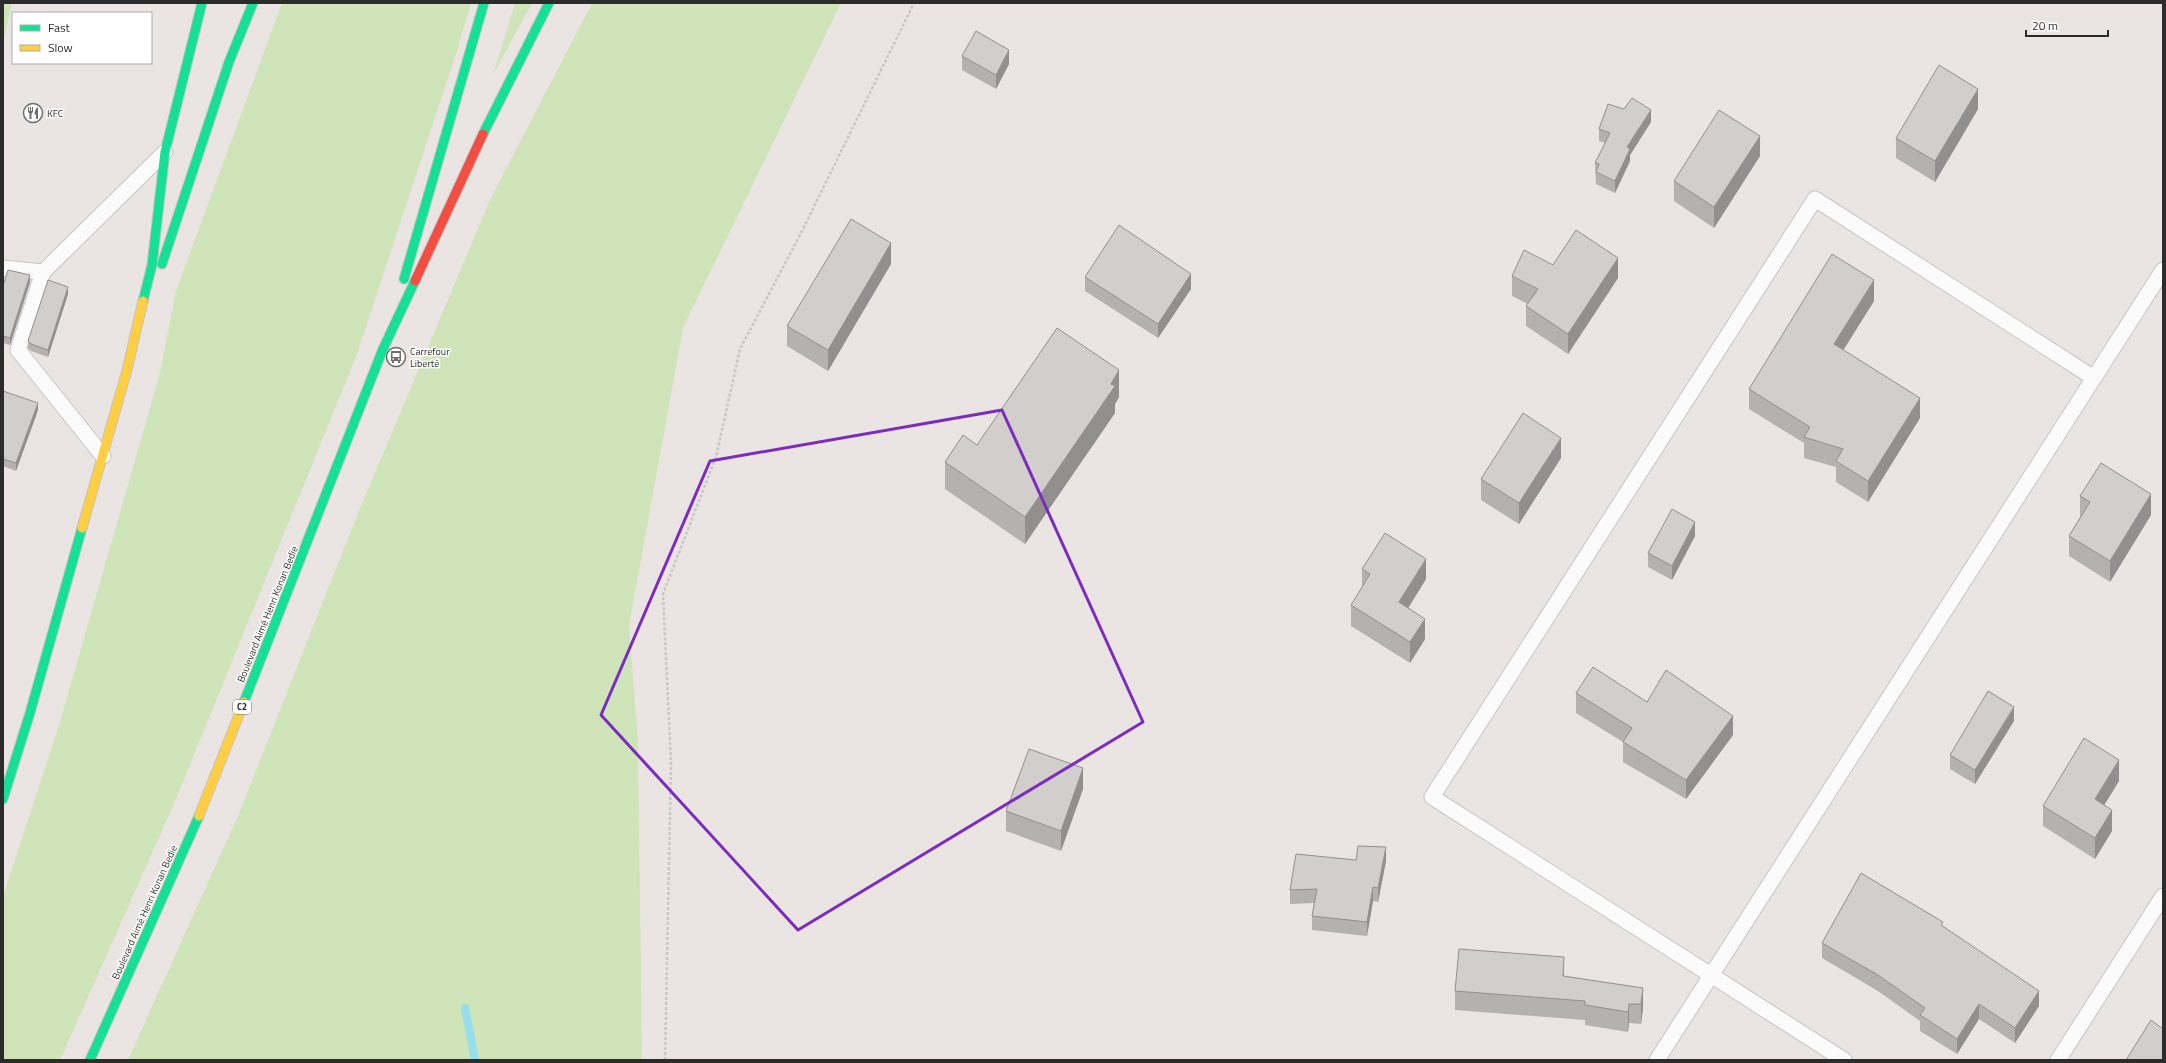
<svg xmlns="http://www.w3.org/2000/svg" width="2166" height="1063" font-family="'Titillium Web',sans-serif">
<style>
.green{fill:#d0e4ba}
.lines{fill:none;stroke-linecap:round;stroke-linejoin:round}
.stream{stroke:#95deec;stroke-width:8}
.lane-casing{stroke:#c6c4c4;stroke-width:17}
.fast-casing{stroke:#c6c3c2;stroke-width:11}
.slow-casing{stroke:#c6c3c2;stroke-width:11}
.jam-casing{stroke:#c6c3c2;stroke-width:11}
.path{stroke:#c7c7c6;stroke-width:2.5;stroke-dasharray:3 2;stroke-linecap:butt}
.lane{stroke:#fcfbfb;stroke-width:15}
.fast{stroke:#16e098;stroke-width:9}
.slow{stroke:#ffcf43;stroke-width:9}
.jam{stroke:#f24e42;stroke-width:9}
.wall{fill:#b4b1af}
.shaded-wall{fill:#92908e}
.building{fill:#d1cecb;stroke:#92908e}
.marked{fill:none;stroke:#7b2cbf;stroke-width:3;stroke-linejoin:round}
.labels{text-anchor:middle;stroke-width:3;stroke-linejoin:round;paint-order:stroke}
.shield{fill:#fff;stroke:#6b6b6b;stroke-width:1}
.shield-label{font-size:9px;font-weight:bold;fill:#2c2c2c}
.poi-label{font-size:10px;fill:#2c2c2c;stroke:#fff;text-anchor:start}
.street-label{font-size:10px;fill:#2c2c2c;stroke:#fff}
</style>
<rect width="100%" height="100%" fill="#eae5e2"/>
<!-- green -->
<path class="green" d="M 3,3 L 12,3 L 3,44 Z
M 282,3 L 471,3 L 456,54 L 356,357 L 176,799 L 60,1060 L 3,1060 L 3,896 L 60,722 L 160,373 L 176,291 Z
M 515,3 L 532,3 L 493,75 Z
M 592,3 L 841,3 L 683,328 L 629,626 L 638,742 L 642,1060 L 128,1060 L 238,816 L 358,513 L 490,200 Z"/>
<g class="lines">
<!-- stream -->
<path class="stream" d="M 465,1008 L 475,1060"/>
<defs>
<path id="lane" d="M 3,268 L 43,272
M 103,456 L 18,350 L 43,272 L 165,152
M 1657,1060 L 2163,270
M 1844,1060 L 1432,797 L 1815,199 L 2094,378
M 2058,1060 L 2163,896"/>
<path id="fast" d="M 483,134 L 549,3
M 162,264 L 229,62 L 253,3
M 404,279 L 484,3
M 143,301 L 152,265 L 165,152 L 202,3
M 244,702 L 383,349 L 415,281
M 3,799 L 30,713 L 82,528
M 90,1060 L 199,816"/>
<path id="slow" d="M 82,528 L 127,370 L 143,301
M 199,816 L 244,702"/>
<path id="jam" d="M 415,281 L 483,134"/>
</defs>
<!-- lane casing -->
<use href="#lane" class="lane-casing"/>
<!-- fast casing -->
<use href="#fast" class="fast-casing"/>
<!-- slow casing -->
<use href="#slow" class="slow-casing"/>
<!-- jam casing -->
<use href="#jam" class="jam-casing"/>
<!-- path -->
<path class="path" d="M 665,1060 L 671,764 L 663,594 L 716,457 L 740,349 L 801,233 L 914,3"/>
<!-- lane -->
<use href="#lane" class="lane"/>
<!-- fast -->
<use href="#fast" class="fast"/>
<!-- slow -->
<use href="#slow" class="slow"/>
<!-- jam -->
<use href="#jam" class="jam"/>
</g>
<!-- wall -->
<path class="wall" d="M 962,56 L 1009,64 L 996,89 L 962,70 Z
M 1978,109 L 1935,182 L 1896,158 L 1896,138 Z
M 1651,122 L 1630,155 L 1630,161 L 1615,193 L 1596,184 L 1595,163 L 1605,143 L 1599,141 L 1599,129 Z
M 1760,156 L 1714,228 L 1674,201 L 1674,181 Z
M 891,264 L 828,371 L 787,346 L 787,326 Z
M 1553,265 L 1618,278 L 1568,354 L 1526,326 L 1526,306 L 1528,304 L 1512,296 L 1512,276 Z
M 1085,277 L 1191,289 L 1158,338 L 1085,291 Z
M 30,282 L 10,345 L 3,343 L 3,286 Z
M 68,294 L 48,357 L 31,351 L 28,348 L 28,341 Z
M 1874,301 L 1843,350 L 1920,418 L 1868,502 L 1836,482 L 1836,467 L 1804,458 L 1804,443 L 1749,409 L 1749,389 Z
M 3,391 L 38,410 L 16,471 L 3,466 Z
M 1119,397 L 1115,404 L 1115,413 L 1025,544 L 945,489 L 945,462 L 977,445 Z
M 1561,458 L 1519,524 L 1481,500 L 1481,479 Z
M 2080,496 L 2151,515 L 2110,582 L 2069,556 L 2069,536 L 2080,517 Z
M 1695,536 L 1672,580 L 1648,567 L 1648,553 Z
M 1362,569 L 1426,579 L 1408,608 L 1425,639 L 1410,663 L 1351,626 L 1351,605 L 1362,587 Z
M 1576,693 L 1647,702 L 1733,735 L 1686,799 L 1623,762 L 1623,742 L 1576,713 Z
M 2014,721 L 1975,784 L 1950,769 L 1950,755 Z
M 2119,781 L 2104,805 L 2112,831 L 2095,859 L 2043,826 L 2043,806 Z
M 1083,789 L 1061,851 L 1006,831 L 1006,811 Z
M 1356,860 L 1386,861 L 1378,902 L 1373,901 L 1367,936 L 1312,930 L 1312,916 L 1314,903 L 1290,904 L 1290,890 Z
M 1943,926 L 2039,1006 L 2015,1043 L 1979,1019 L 1957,1054 L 1920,1031 L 1920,1021 L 1878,991 L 1822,958 L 1822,943 Z
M 1564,976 L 1643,988 L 1643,1008 L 1641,1024 L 1629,1023 L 1628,1032 L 1585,1025 L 1585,1020 L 1455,1010 L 1455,991 Z"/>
<!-- shaded-wall -->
<path class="shaded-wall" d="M 1009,50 L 1009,64 L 996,89 L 996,75 Z
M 1978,89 L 1978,109 L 1935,182 L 1935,161 Z
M 1651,110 L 1651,122 L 1630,155 L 1630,161 L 1615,193 L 1615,181 L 1627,147 Z
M 1760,136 L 1760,156 L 1714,228 L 1714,207 Z
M 891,243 L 891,264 L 828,371 L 828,350 Z
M 1618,258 L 1618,278 L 1568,354 L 1568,334 Z
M 1191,274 L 1191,289 L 1158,338 L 1158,324 Z
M 30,275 L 30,282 L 10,345 L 10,338 Z
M 1874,280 L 1874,301 L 1834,365 L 1834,344 Z
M 68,287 L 68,294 L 48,357 L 48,350 Z
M 1119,370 L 1119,397 L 1115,404 L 1115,413 L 1025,544 L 1025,517 Z
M 1920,398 L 1920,418 L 1868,502 L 1868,481 Z
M 38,403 L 38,410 L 16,471 L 16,463 Z
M 1561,438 L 1561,458 L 1519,524 L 1519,503 Z
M 2151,494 L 2151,515 L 2110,582 L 2110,561 Z
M 1695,522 L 1695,536 L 1672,580 L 1672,566 Z
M 1426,559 L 1426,579 L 1399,623 L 1399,602 Z
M 1425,619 L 1425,639 L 1410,663 L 1410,642 Z
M 2014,707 L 2014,721 L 1975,784 L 1975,770 Z
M 1733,716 L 1733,735 L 1686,799 L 1686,780 Z
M 2119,760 L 2119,781 L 2095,820 L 2095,799 Z
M 1083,768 L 1083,789 L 1061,851 L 1061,831 Z
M 2112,810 L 2112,831 L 2095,859 L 2095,838 Z
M 1386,847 L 1386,861 L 1378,902 L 1378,888 Z
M 1373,887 L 1373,901 L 1367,936 L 1367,922 Z
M 1564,957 L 1564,976 L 1563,976 Z
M 1643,988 L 1643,1008 L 1641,1024 L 1641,1004 Z
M 2039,991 L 2039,1006 L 2015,1043 L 2015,1028 Z
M 1629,1004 L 1629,1023 L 1628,1032 L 1628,1012 Z
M 1979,1004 L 1979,1019 L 1957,1054 L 1957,1039 Z"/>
<!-- building -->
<path class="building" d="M 976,31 L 1009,50 L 996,75 L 962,56 Z
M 1939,65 L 1978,89 L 1935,161 L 1896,138 Z
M 1632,98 L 1651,110 L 1627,147 L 1630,149 L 1615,181 L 1596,172 L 1599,164 L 1595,163 L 1610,133 L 1599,129 L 1608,104 L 1624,109 Z
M 1719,110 L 1760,136 L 1714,207 L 1674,181 Z
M 851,219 L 891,243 L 828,350 L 787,326 Z
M 1119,225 L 1191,274 L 1158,324 L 1085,277 Z
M 1576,230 L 1618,258 L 1568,334 L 1526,306 L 1538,289 L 1512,276 L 1524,250 L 1553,265 Z
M 1832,254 L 1874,280 L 1834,344 L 1920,398 L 1868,481 L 1836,461 L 1843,449 L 1804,437 L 1810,427 L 1749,389 Z
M 8,270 L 30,275 L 10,338 L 3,336 L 3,286 Z
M 48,280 L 68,287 L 48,350 L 31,344 L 28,341 Z
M 1057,328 L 1119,370 L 1111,384 L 1115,386 L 1025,517 L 945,462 L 963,435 L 977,445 Z
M 3,391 L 38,403 L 16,463 L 3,459 Z
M 1523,413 L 1561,438 L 1519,503 L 1481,479 Z
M 2101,463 L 2151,494 L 2110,561 L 2069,536 L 2090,502 L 2080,496 Z
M 1672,509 L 1695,522 L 1672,566 L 1648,553 Z
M 1385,533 L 1426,559 L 1399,602 L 1425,619 L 1410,642 L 1351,605 L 1370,574 L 1362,569 Z
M 1593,667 L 1647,702 L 1666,670 L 1733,716 L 1686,780 L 1623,742 L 1632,728 L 1576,693 Z
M 1988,691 L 2014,707 L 1975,770 L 1950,755 Z
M 2084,738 L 2119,760 L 2095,799 L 2112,810 L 2095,838 L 2043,806 Z
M 1029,749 L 1083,768 L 1061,831 L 1006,811 Z
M 1358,846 L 1386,847 L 1378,888 L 1373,887 L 1367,922 L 1312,916 L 1317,889 L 1290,890 L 1296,854 L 1356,860 Z
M 1861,873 L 1943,922 L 1941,925 L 2039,991 L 2015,1028 L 1979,1004 L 1957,1039 L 1920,1015 L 1925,1008 L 1878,975 L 1822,943 Z
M 1459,949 L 1564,957 L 1563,976 L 1643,988 L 1641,1004 L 1629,1004 L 1628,1012 L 1585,1005 L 1585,1001 L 1455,991 Z
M 2151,1020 L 2163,1029 L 2163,1060 L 2126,1060 Z"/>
<!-- marked area -->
<path class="marked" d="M 1002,410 L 1143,722 L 798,930 L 601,715 L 710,461 Z"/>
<!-- icons -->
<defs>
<symbol id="restaurant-ring" viewBox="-11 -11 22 22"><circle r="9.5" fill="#fff" stroke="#6e6d6c" stroke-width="1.5"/><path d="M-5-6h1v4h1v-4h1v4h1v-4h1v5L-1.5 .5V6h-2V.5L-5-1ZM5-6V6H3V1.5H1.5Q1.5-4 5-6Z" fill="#6e6d6c"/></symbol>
<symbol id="bus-ring" viewBox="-11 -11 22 22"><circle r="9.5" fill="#fff" stroke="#6e6d6c" stroke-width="1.5"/><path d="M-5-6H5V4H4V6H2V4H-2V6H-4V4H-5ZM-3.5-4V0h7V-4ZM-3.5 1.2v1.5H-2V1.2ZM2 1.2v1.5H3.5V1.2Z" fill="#6e6d6c"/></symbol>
</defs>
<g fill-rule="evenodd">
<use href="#restaurant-ring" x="22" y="102" width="22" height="22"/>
<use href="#bus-ring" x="385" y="346" width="22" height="22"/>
</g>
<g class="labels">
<!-- shield labels -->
<rect class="shield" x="233" y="700" width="18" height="14" rx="3"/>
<g class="shield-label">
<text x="242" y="710">C2</text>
</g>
<!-- poi labels -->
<g class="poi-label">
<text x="47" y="117">KFC</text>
<text x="410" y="355">Carrefour<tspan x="410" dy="12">Liberté</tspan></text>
</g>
<!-- street labels -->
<g class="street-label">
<text transform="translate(267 614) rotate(-68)" y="4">Boulevard Aimé Henri Konan Bedie</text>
<text transform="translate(144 912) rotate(-66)" y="4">Boulevard Aimé Henri Konan Bedie</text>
</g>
</g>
<!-- border -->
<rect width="2166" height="1063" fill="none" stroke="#2c2c2c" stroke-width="8"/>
<!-- legend -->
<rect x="12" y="12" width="140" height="52" fill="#ffffff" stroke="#ababab"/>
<rect x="20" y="25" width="20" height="6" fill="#16e098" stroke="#ababab"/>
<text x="48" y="32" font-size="12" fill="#2c2c2c">Fast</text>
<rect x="20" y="45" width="20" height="6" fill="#ffcf43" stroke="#ababab"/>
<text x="48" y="52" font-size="12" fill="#2c2c2c">Slow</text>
<!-- scale -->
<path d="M2026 30v6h82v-6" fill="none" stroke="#2c2c2c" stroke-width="2"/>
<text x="2032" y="30" font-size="12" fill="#2c2c2c" stroke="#ffffff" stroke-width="3" paint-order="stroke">20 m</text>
</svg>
